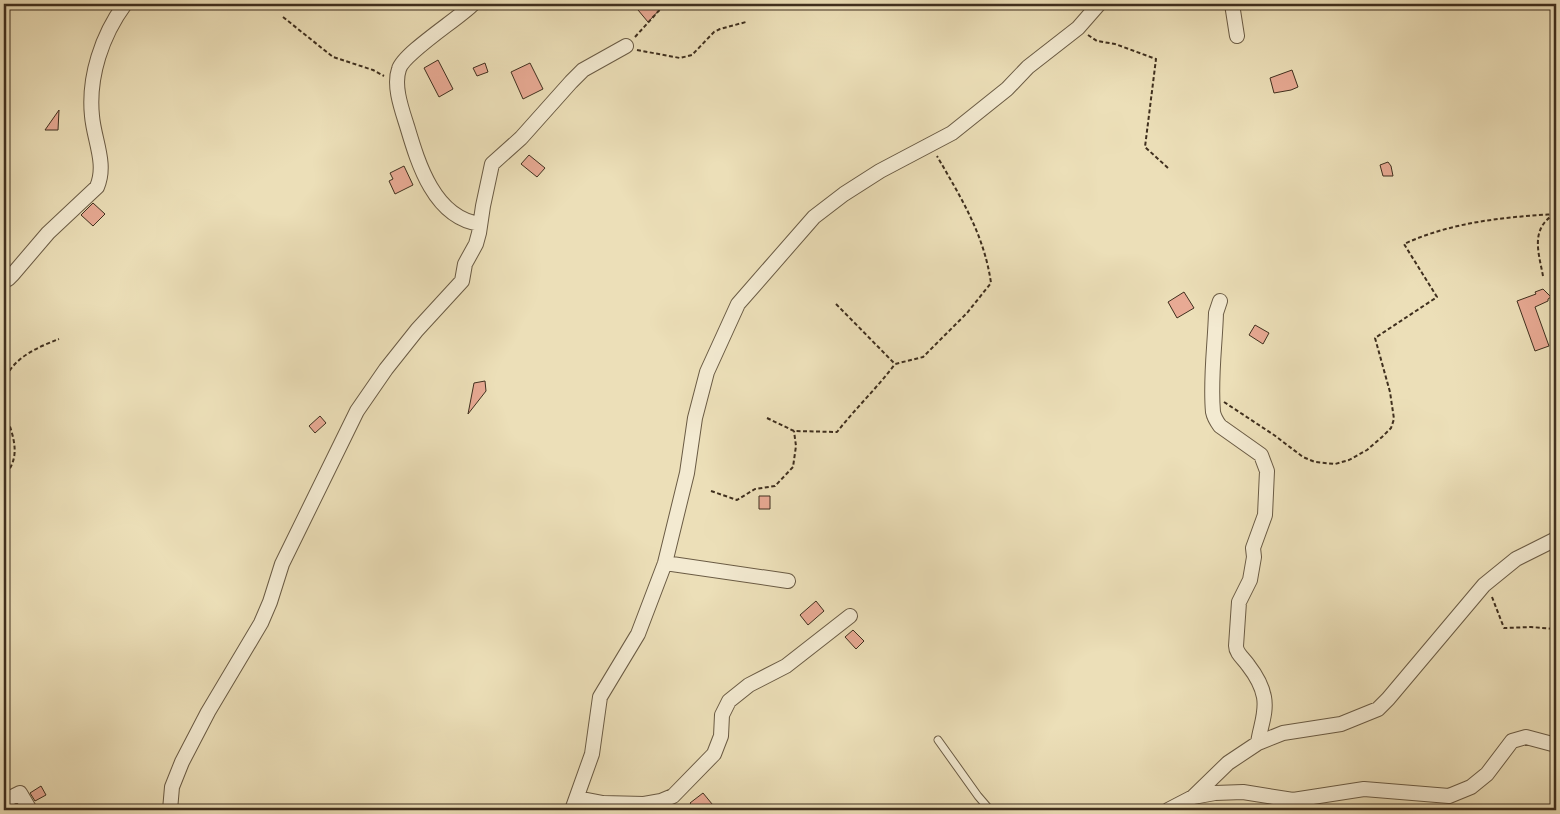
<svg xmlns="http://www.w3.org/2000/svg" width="1560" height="814" font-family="'Sorts Mill Goudy',serif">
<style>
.building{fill:#e8aa94;stroke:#3f2f1e}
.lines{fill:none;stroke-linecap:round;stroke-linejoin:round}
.lane-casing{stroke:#6a5b44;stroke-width:9}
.street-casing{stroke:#6a5b44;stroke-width:16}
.path{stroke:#3f2f1e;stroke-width:2;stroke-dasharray:4 2.5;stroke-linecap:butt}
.lane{stroke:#f3ead1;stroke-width:7}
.street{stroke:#f3ead1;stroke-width:14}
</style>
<rect width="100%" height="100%" fill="#ecdfb8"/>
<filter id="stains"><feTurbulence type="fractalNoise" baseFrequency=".004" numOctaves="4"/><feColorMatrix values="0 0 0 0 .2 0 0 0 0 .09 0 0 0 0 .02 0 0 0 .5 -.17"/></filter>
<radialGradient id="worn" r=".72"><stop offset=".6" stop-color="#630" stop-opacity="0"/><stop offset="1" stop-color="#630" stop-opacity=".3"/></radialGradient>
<!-- building -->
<path class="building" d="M 633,4 L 665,4 L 648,22 Z
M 438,60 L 453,89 L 439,97 L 424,68 Z
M 485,63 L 488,72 L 477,76 L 473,68 Z
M 530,63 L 543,89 L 523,99 L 511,72 Z
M 1292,70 L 1298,87 L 1291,90 L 1274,93 L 1270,78 Z
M 59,110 L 58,130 L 45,130 Z
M 529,155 L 545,168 L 537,177 L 521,164 Z
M 1388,162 L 1391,166 L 1393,176 L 1383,176 L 1380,165 Z
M 404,166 L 413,185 L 395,194 L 389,181 L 393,179 L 390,173 Z
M 93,203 L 105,214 L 93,226 L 81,215 Z
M 1543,289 L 1551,297 L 1548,299 L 1548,301 L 1535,307 L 1549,346 L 1535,351 L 1517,301 L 1536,294 L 1535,292 Z
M 1184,292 L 1194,308 L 1177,318 L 1168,302 Z
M 1255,325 L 1269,333 L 1263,344 L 1249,335 Z
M 485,381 L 486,391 L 468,414 L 474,383 Z
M 320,416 L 326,423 L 315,433 L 309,426 Z
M 759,496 L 770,496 L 770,509 L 759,509 Z
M 816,601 L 824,611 L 808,625 L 800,615 Z
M 853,630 L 864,641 L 856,649 L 845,637 Z
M 41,786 L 46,795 L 35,801 L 30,793 Z
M 703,793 L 717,810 L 696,810 L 690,803 Z"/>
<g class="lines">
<defs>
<path id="lane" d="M 938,740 L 978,796 L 990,810"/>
<path id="street" d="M 473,4 C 458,19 404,53 399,69 C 393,86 402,110 407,126 C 418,163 434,218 480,224
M 1232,4 L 1237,36
M 4,279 L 8,279 L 13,274 L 48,233 L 97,187 C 107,164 94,140 92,116 C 88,77 102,35 125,4
M 1220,301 L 1216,313 C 1215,346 1210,379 1213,412 C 1214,417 1217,422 1220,426 L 1261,455 L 1267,471 L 1265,515 L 1253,548 L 1254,557 L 1250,580 L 1239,602 L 1236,646 C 1236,653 1244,659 1248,665 C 1255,674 1262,686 1264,697 C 1267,713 1260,727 1258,743
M 665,563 L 788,581
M 1193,797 L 1215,793 L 1243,792 L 1293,800 L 1364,789 L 1449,796 L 1471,787 L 1487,774 L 1512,741 L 1526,737 L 1556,745
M 577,798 L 603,803 L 644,804 L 661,801 L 673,796 L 714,754 L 721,736 L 722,715 L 729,701 L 749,685 L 786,666 L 850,616
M 4,801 L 20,793 L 30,810
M 170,810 L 172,787 L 182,762 L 208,712 L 261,623 L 270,602 L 282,564 L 357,411 L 386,369 L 417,330 L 462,281 L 465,264 L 476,244 L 479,233 L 483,206 L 492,164 L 521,138 L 571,82 L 583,70 L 626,46
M 572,810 L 592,754 L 600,697 L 638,634 L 665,563 L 687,473 L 695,418 L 707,372 L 738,304 L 814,217 L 844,194 L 880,171 L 952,133 L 1007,89 L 1028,67 L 1078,28 L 1099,4
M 1168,810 L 1193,797 L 1228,763 L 1258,743 L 1283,733 L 1341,724 L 1378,709 L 1388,699 L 1484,585 L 1516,559 L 1556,539"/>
</defs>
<!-- lane casing -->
<use href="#lane" class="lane-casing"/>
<!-- street casing -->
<use href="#street" class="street-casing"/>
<!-- path -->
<path class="path" d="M 283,17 L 333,57 L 373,70 L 384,76
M 1088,35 L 1097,41 L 1115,44 L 1156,59 L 1145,147 L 1168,168
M 635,37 L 665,4
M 637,50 L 680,58 L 692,55 L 714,32 L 720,29 L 746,22
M 1543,276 C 1539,254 1530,230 1553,215
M 836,304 L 895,364 L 923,357 L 967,313 L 991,283 C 984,234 961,198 937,156
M 4,402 C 4,397 3,391 4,386 C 7,360 38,347 59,339
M 1224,402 L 1274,435 L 1303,457 L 1315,462 L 1335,464 L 1349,460 L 1367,450 L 1382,437 L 1391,428 L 1394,419 L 1390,392 L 1375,338 L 1437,297 L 1404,244 C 1452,222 1504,217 1556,214
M 4,408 C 11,432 24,455 4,476
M 767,418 L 794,431 L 837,432 C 855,409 877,388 895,364
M 711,491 L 737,500 L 755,489 L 775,486 L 793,467 L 796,446 L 794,431
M 1492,597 L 1504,628 L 1531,627 L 1556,629
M 1386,805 L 1388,810"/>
<!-- lane -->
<use href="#lane" class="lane"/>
<!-- street -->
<use href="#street" class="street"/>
</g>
<!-- margin -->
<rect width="1560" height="814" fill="none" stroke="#ecdfb8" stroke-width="20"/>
<rect x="5" y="5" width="1550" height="804" fill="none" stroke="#3f2f1e" stroke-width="2.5"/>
<rect x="10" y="10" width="1540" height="794" fill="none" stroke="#3f2f1e"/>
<rect width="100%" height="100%" filter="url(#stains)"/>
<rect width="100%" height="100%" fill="url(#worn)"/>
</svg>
